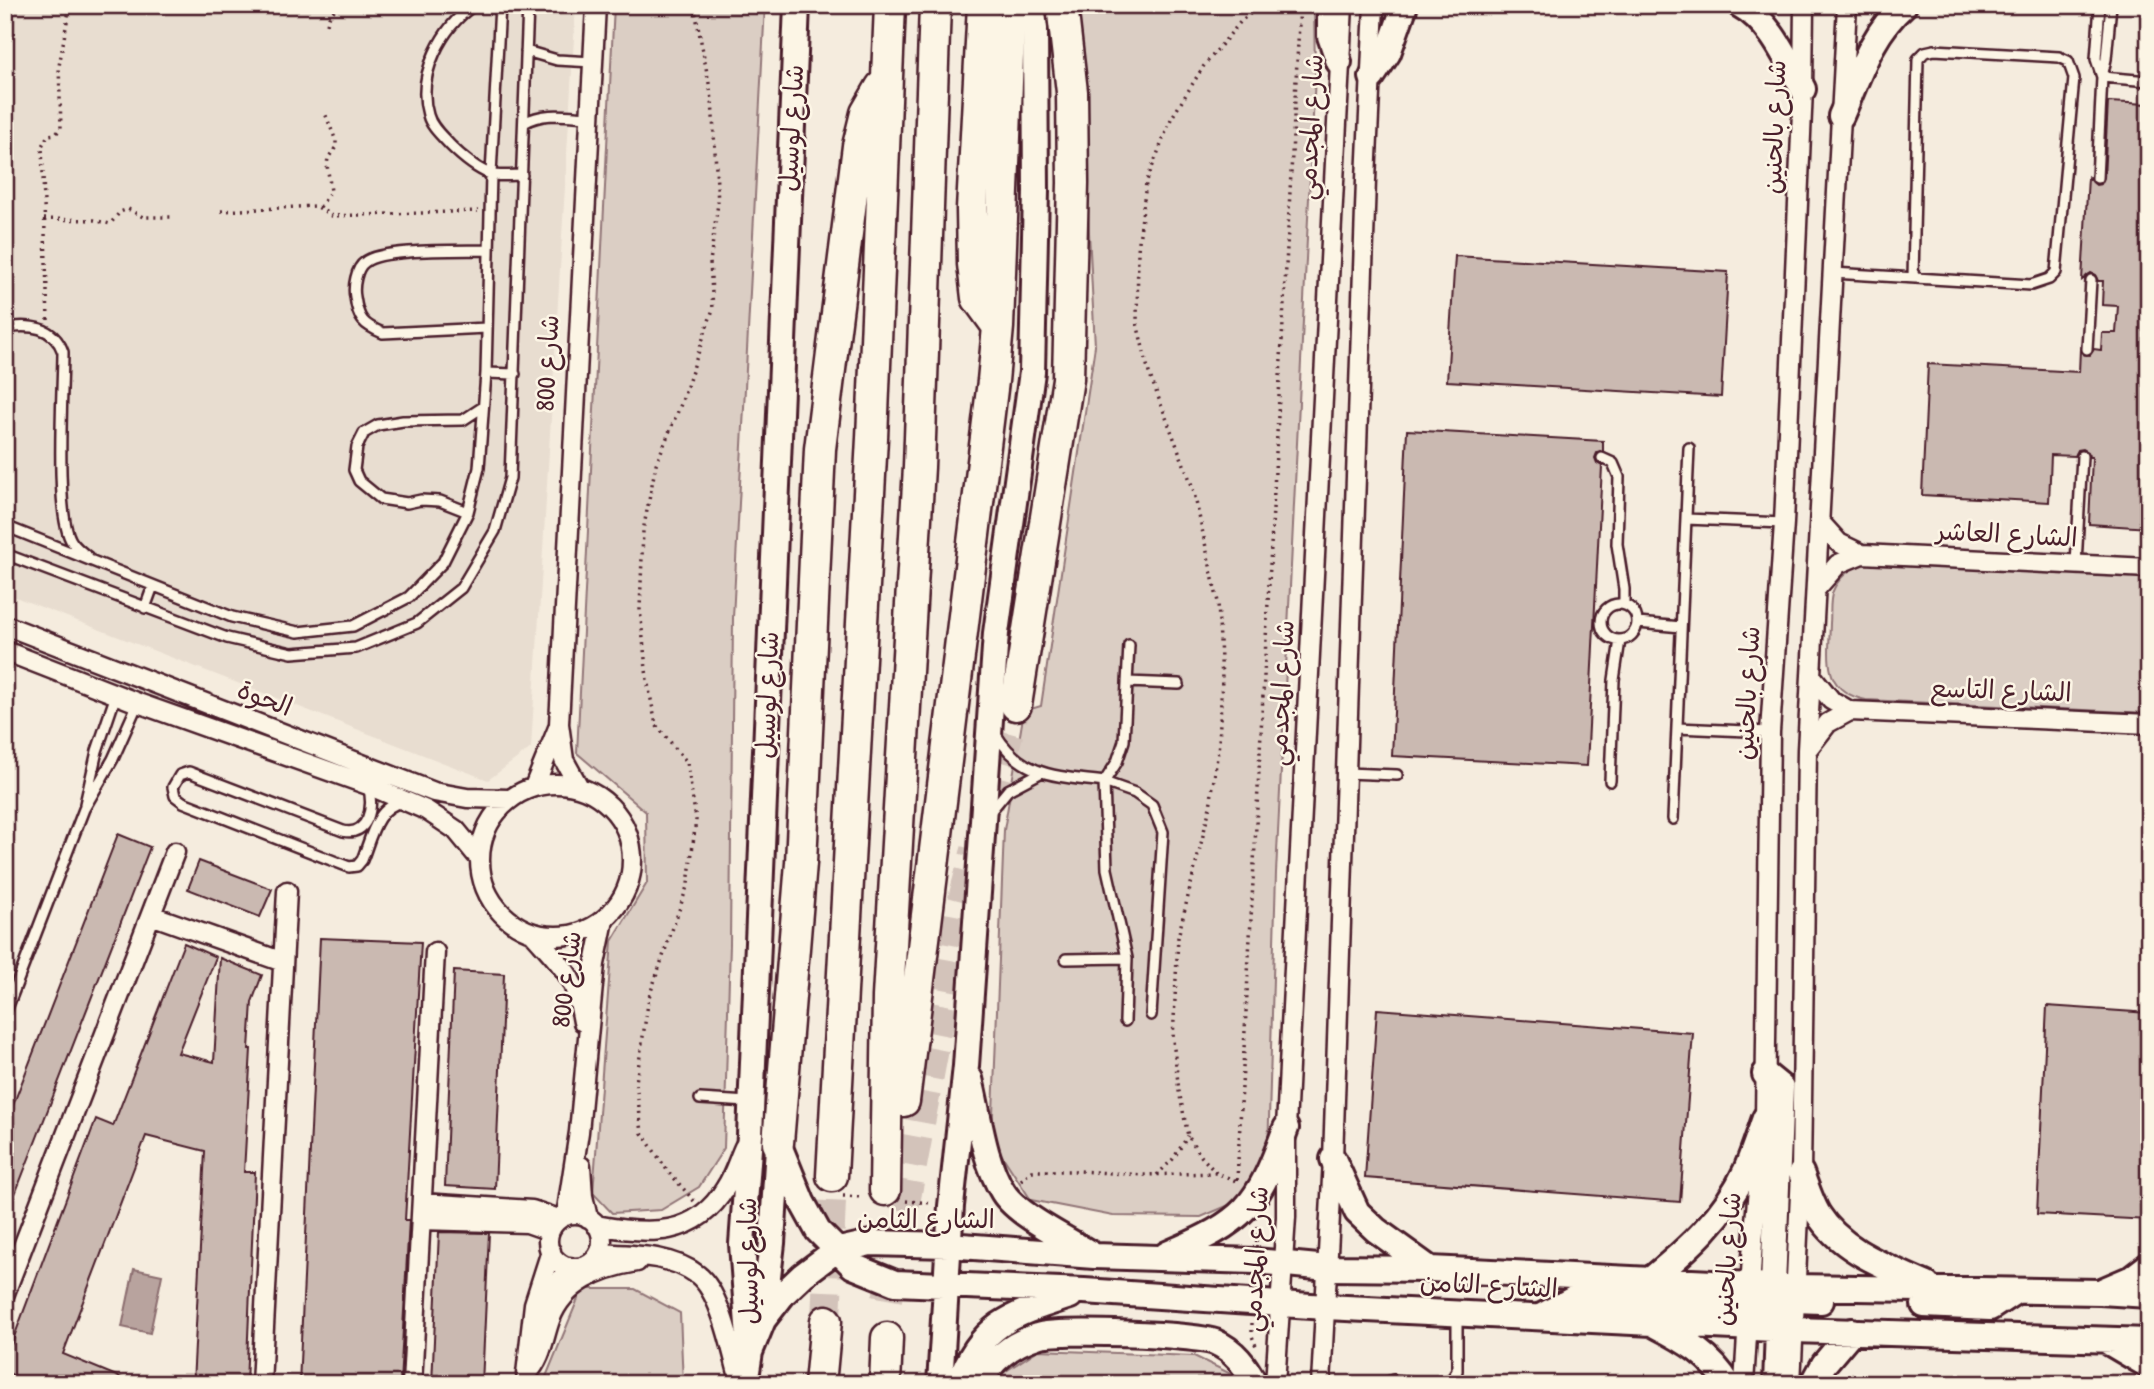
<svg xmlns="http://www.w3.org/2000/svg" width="2154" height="1389" font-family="'Patrick Hand','Playpen Sans Arabic',sans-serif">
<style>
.built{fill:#e8ddd0}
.green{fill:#dbcec4;stroke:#927678;stroke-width:2}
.water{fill:#b8a39e;stroke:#8c6e70;stroke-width:2}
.building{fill:#cab9b1;stroke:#4a1f2b;stroke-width:2}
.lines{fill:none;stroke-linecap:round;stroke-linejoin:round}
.highway-tunnel{stroke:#d3c3ba;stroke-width:30;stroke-dasharray:30 15;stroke-linecap:butt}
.lane-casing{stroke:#4a1f2b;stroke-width:14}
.street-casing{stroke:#4a1f2b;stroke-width:23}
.secondary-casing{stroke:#4a1f2b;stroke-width:30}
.highway-casing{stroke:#4a1f2b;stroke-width:35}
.path{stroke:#4a1f2b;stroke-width:3.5;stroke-dasharray:2 5;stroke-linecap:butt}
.lane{stroke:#fcf5e5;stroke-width:9}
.street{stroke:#fcf5e5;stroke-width:18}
.secondary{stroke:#fcf5e5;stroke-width:24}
.highway{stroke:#fcf5e5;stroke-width:30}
.labels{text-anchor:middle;stroke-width:5;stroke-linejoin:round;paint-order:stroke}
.street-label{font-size:26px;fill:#4a1f2b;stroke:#fcf5e5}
</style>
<rect width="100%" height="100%" fill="#f5ecde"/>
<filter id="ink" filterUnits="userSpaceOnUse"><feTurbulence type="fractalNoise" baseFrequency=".0143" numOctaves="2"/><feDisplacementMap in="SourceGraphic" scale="14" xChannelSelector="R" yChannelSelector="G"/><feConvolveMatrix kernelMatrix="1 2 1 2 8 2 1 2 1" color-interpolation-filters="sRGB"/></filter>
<g filter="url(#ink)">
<!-- built -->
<path class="built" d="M 5,5 L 576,5 L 531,748 L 488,780 L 5,593 Z"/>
<!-- green -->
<path class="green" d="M 614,5 L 765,5 L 733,618 L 730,944 L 724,1148 L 699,1187 L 661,1210 L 612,1213 L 593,1193 L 612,941 L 647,883 L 646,812 L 577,753 Z
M 1077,5 L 1314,5 L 1315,75 L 1276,873 L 1267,1189 L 1201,1217 L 1113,1216 L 1031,1200 L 992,1140 L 1004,830 L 1024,711 L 1041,706 L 1095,346 Z
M 1863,562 L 2149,576 L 2149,713 L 1866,700 C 1822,691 1829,660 1830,623 C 1831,614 1829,600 1833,591 C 1839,576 1850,570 1863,562 Z
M 582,1289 L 635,1289 L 680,1313 L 683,1384 L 543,1384 Z
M 1038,1350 L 1194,1356 L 1233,1375 L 1236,1384 L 996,1384 L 997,1377 Z"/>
<!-- water -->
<path class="water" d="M 134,1269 L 162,1275 L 150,1333 L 122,1327 Z"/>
<!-- building -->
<path class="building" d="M 2108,102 L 2149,104 L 2149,528 L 2089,524 L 2092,457 L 2089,457 L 2088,452 L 2083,449 L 2078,450 L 2075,456 L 2051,455 L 2049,502 L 1922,495 L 1928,364 L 2079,372 L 2080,349 L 2083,354 L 2090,355 L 2094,349 L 2101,350 L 2102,333 L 2116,333 L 2118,306 L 2102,305 L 2103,281 L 2098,281 L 2095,275 L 2091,273 L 2082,280 L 2088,177 L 2096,185 L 2101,184 L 2104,178 Z
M 1455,256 L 1728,272 L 1721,397 L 1447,381 Z
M 1407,430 L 1603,441 L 1603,451 L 1597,453 L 1595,458 L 1597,463 L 1602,466 L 1587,766 L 1392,756 Z
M 118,834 L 150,847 L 5,1220 L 5,1126 Z
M 199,861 L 272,889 L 260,917 L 188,889 Z
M 320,938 L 421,942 L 405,1220 L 409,1220 L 400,1384 L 299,1384 Z
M 184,943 L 216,957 L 178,1053 L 214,1062 L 220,958 L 262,975 L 252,1002 L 249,1049 L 251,1049 L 244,1172 L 255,1172 L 246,1384 L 193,1384 L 205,1151 L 146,1136 L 63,1354 L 136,1384 L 13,1384 L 16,1376 L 5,1372 L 5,1361 L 96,1119 L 113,1126 Z
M 454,971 L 504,974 L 495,1189 L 445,1186 Z
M 2047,1006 L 2149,1013 L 2149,1220 L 2037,1214 Z
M 1377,1009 L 1693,1033 L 1680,1202 L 1365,1178 Z
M 439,1232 L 489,1233 L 482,1384 L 432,1384 Z"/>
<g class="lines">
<!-- highway-tunnel -->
<path class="highway-tunnel" d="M 989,805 L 1016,705
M 887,1299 L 960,910 L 976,850
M 826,1321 L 832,1176"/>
<defs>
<path id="lane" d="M 474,5 C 442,27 416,75 428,115 C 431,127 442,136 450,145 C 461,156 475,168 490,174 C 499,177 513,175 522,175
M 2100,5 L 2096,59 L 2102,77
M 526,51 L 557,60 L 593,62
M 2102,77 L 2149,81
M 524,123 C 544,111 568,116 590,117
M 2097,178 L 2102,77 L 2106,59 L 2111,5
M 1833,273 L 2031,285 L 2049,279 L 2056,272 L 2074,78 L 2068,61 L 2059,57 L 1934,50 L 1925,52 L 1918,59 L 1913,278
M 5,328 C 30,324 54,326 63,352 C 63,388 54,517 72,542 C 76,548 83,553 88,557
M 487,328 L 383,333 C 363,325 358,319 355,297 C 353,287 356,268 365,262 C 382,248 464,251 489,250
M 2087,349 L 2091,280
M 486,373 L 515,374
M 1602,458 L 1613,463 L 1619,477 L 1617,544 L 1624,589 L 1624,604
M 468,512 L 440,501 L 421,500 L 407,503 L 381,499 L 359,481 L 354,470 L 357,447 L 364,433 L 378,425 L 403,421 L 463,420 L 483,407
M 1686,519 L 1784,523
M 5,526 L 232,617 L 298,632 L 353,626 L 409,597 L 443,562 L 468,512 L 479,468 L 486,373 L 491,174 L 500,5
M 5,554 L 227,638 L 292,653 L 356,648 L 417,623 L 461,588 L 495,531 L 510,478 L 528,5
M 2076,564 L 2082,456
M1601 622a18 18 0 1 1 36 0a18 18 0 1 1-36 0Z
M 145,608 L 153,586
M 1638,623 L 1681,627
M 1127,682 L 1179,684
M 1677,728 L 1770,732
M 995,733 C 1022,778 1058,776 1104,782 L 1117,762 L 1124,741 L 1129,645
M 1346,773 L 1397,775
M 1610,781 L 1614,680 L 1620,640
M 368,787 C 375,806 368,837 343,831 L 189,772 L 180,775 L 173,787 L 175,796 L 183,802 L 349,867 L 357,866 L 362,860 C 371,838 376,806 403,802
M 85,804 L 97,751 L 116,695
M 990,812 L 1008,790 L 1040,773
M 1673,819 L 1689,448
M 1066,959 L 1127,958 L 1107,869 L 1104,782 L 1135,793 L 1152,805 L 1163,832 L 1151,1015
M 5,1014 L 84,809 L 113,759 L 138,703
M 1125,1021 L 1127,958
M 700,1099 L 748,1102
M 1383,1384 L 1393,1380 L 1433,1384
M 1439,1384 L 1452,1379 L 1457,1371 L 1457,1315"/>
<path id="street" d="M 1820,522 L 1839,543 L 1862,554 L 2149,568
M 1816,589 L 1838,564 L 1862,554
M 5,625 L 434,792 L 467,798 L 509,799
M 5,651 L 138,703 L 368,785 L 426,810 L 456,830 L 479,858
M 1811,675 L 1831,700 L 1850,711 L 2149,724
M 1807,750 L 1828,723 L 1850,711
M480 860a76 76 0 1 1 152 0a76 76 0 1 1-152 0Z
M 534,787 L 558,728
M 579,787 L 564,760 L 559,724 L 596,5
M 151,915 L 283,962
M 533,933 C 564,968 575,975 583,1022
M 581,1166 L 583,1196 L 588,1218
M 422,1203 L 532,1210 L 559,1219
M548 1241a27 27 0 1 1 54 0a27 27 0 1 1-54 0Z
M 566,1216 L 579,1132 L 595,964 L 604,920
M 421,1220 L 527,1223 L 550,1231
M 596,1225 C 648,1235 696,1238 726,1187 C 734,1175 738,1160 744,1147
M 599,1253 C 630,1255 671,1254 698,1275 C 722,1294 732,1354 741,1384
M 5,1293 L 175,852
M 536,1312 L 570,1267
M 526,1374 L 534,1304 L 551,1251
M 527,1374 C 542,1358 543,1340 550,1320 C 564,1282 601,1268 637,1262
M 261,1384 L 287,891
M 412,1384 L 435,952
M 1275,1384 L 1286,1217 L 1286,1128 L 1289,1066 L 1343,5
M 1321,1384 L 1333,1159 L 1366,180 L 1374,5
M 1744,1384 L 1753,1241 L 1765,1118 L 1770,732 L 1784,523 L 1803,89 L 1804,5
M 1791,1384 L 1801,1173 L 1807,750 L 1847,5"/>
<path id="secondary" d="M 1328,5 L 1330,12 L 1330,36 L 1339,62
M 1740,5 C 1771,22 1786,59 1803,89
M 1372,77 L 1388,53 L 1405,5
M 1841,116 C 1859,76 1871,34 1904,5
M 1765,1074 L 1781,1087 L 1773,1286 L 1780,1301
M 970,1079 C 979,1115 983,1160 1003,1192 C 1017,1215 1067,1239 1091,1254
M 778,1143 L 802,1202 L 818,1231 L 853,1266 L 895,1283 L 1084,1291 L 1326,1307 L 1794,1330 L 2149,1341
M 1333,1159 L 1357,1212 L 1376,1230 L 1430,1269
M 1801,1173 C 1806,1186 1811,1202 1818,1214 C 1842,1252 1888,1267 1927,1285
M 1167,1254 C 1245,1221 1257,1208 1286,1128
M 1649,1281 C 1687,1250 1726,1215 1746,1170 C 1753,1153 1759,1135 1765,1118
M 2104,1290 L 2132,1278 L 2149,1265
M 1924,1305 L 1990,1308 L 2016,1291
M 1773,1315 L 1778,1329 L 1776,1384
M 1540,1317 L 1575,1298 L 1749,1306 L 1767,1304 L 1783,1294
M 763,1320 L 772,1243 L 778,1147
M 1657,1326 C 1684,1340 1712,1356 1728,1384
M 1749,1326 L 1773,1315 L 1795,1300 L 1821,1301
M 2110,1343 L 2149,1366
M 750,1352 L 763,1320 L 784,1293 L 803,1275 L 835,1251 L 870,1243 L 948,1245 L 1094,1256 L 1255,1261 L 1328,1268 L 1430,1269 L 1795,1287 L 2100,1292 L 2149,1295
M 745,1384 L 750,1352 L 742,1244 L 750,1135 L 797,5
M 940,1384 L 951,1206 L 966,1066 L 996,633 L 1032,372 L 1036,191 L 1035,29 L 1032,5
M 959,1384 C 980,1323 1014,1314 1070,1296
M 981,1384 C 988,1361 1014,1343 1037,1336 C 1057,1329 1195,1334 1215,1342 C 1235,1351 1245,1365 1255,1384
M 1813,1384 L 1824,1364 L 1852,1331"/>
<path id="highway" d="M 983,5 L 972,209 L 973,264 L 977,298 L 998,327
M 1016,705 L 1068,379 L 1073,183 L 1072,92 L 1062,5
M 904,1101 L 993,381 L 998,327 L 1009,28 L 1016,5
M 778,1143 L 801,863 L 820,449 L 858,146 L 866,113 L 881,87
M 832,1176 L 872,438 L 890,5
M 885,1190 L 888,997 L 919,467 L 935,5
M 820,1384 L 826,1321
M 885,1384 L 887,1338"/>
</defs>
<!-- lane casing -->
<use href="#lane" class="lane-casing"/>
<!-- street casing -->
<use href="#street" class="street-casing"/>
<!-- secondary casing -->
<use href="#secondary" class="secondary-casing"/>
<!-- highway casing -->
<use href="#highway" class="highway-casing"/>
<!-- path -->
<path class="path" d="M 327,24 L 329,17 L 338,5
M 320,207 L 331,191 L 327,165 L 328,158 L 336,147 L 336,141 L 325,113
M 221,211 L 316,206 L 332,216 L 478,211
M 44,219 L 94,220 L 110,224 L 120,212 L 128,209 L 143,217 L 174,217
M 48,320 L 42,146 L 48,135 L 56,134 L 61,128 L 59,66 L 70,5
M 1216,1173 L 1201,1156 L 1188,1136 L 1179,1091 L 1173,1040 L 1178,937 L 1210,807 L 1219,743 L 1222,679 L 1218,602 L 1193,488 L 1149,373 L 1137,323 L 1138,250 L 1146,183 L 1171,119 L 1203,67 L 1242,20 L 1261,5
M 1157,1175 L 1173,1159 L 1188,1136
M 1021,1180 L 1032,1171 L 1079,1171 L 1144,1175 L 1216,1173 L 1239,1182
M 1237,1180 L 1300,5
M 843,1196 L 863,1197
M 694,1201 L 667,1170 L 642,1133 L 636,1082 L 649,997 L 688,884 L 696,820 L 687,762 L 656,725 L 647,679 L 640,609 L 643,531 L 656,464 L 681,404 L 713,309 L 710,262 L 718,203 L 712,99 L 694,5
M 906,1201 L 933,1203
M 1256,1242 L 1258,1225
M 1252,1323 L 1252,1336 L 1256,1346"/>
<!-- lane -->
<use href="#lane" class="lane"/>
<!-- street -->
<use href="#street" class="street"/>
<!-- secondary -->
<use href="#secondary" class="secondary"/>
<!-- highway -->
<use href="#highway" class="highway"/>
</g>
</g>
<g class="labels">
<!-- street labels -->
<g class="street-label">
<text transform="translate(1310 127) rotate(-87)" y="9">شارع المجدمي</text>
<text transform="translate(1774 127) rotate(-88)" y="9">شارع بالحنين</text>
<text transform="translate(791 128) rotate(-87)" y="9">شارع لوسيل</text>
<text transform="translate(547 363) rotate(-87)" y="9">شارع 800</text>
<text transform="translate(2007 534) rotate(3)" y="9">الشارع العاشر</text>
<text transform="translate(2001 690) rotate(2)" y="9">الشارع التاسع</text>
<text transform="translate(1281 693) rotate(-87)" y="9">شارع المجدمي</text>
<text transform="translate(1747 693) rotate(-87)" y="9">شارع بالحنين</text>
<text transform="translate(767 695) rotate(-88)" y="9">شارع لوسيل</text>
<text transform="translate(265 698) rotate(21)" y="9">الحوة</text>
<text transform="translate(566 979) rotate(-83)" y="9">شارع 800</text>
<text x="926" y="1228">الشارع الثامن</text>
<text transform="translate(1255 1259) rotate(-87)" y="9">شارع المجدمي</text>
<text transform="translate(1727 1259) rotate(-86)" y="9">شارع بالحنين</text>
<text transform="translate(748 1261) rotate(-91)" y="9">شارع لوسيل</text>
<text transform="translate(1489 1285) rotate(3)" y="9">الشارع الثامن</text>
</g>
</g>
<!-- margin -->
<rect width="2154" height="1389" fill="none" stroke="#fcf5e5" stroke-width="28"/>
<rect x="14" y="14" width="2126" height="1361" fill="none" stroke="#4a1f2b" stroke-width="2.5" filter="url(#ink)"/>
</svg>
